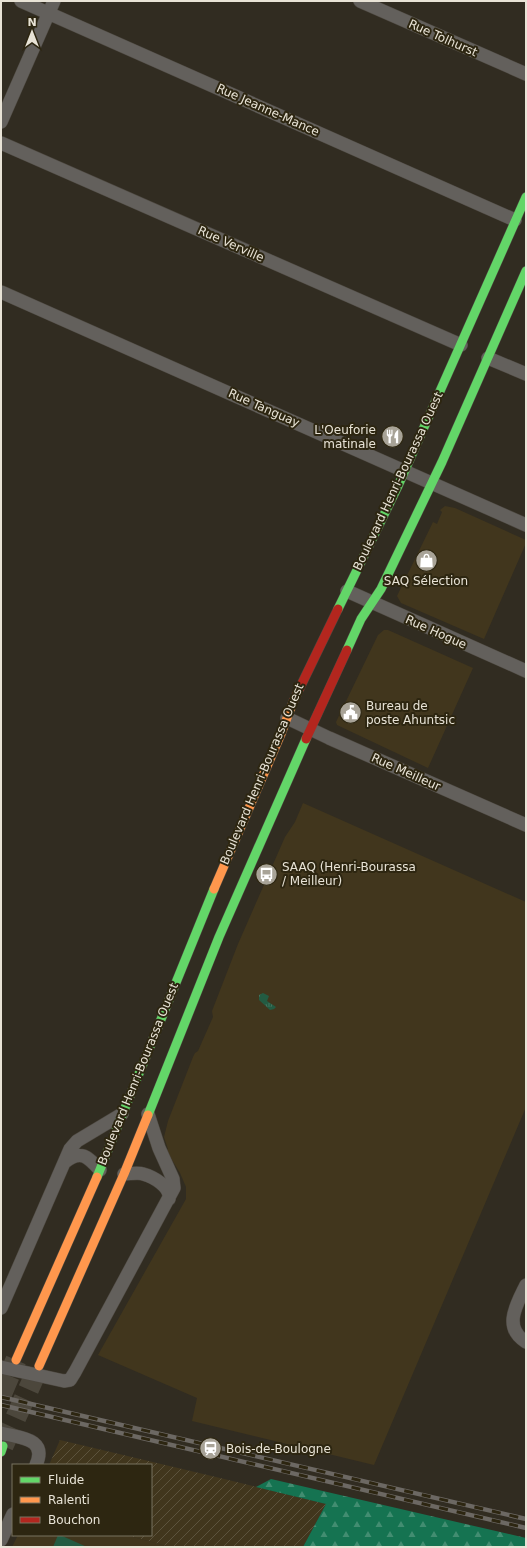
<svg xmlns="http://www.w3.org/2000/svg" width="527" height="1548" font-family="'DejaVu Sans',sans-serif">
<style>
.built{fill:#41361d}
.industrial{fill:url(#industrial-furrows)}
.grass{fill:url(#grass-tufts)}
.forest{fill:url(#forest-firs)}
.park{fill:#235b42}
.lines{fill:none;stroke-linecap:round;stroke-linejoin:round}
.primary-tunnel{stroke:#4c473c;stroke-width:21;stroke-dasharray:21 10;stroke-linecap:butt}
.street-casing{stroke:#4d4840;stroke-width:14}
.fast-casing{stroke:#4d4840;stroke-width:10}
.slow-casing{stroke:#4d4840;stroke-width:10}
.jam-casing{stroke:#4d4840;stroke-width:10}
.street{stroke:#63605c;stroke-width:13}
.fast{stroke:#63d668;stroke-width:9}
.slow{stroke:#ff974d;stroke-width:9}
.jam{stroke:#b3261e;stroke-width:9}
.rail-casing{stroke:#6c6863;stroke-width:4.5}
.rail{stroke:#2d2611;stroke-width:3;stroke-dasharray:9;stroke-linecap:butt}
.labels{text-anchor:middle;stroke-width:4;stroke-linejoin:round;paint-order:stroke}
.street-label{font-size:12px;fill:#e8e3d6;stroke:#2d2611}
.poi-label{font-size:12px;fill:#e8e3d6;stroke:#2d2611;text-anchor:start}
</style>
<defs>
<pattern id="industrial-furrows" width="10" height="10" patternUnits="userSpaceOnUse"><rect width="10" height="10" fill="#41361d"/><path d="M-1 1l2-2M0 10L10 0M9 11l2-2" fill="none" stroke="#5c533d"/></pattern>
<pattern id="grass-tufts" width="24" height="20" patternUnits="userSpaceOnUse"><rect width="24" height="20" fill="#235b42"/><path d="M3 7l-1-3M5 7V3M7 7l1-3M15 17l-1-3M17 17v-4M19 17l1-3" fill="none" stroke="#43725d"/></pattern>
<pattern id="forest-firs" width="22" height="20" patternUnits="userSpaceOnUse"><rect width="22" height="20" fill="#157351"/><path d="M5 1l3.5 6h-7zM16 11l3.5 6h-7z" fill="#428d71"/></pattern>
</defs>
<rect width="100%" height="100%" fill="#312c21"/>
<!-- built -->
<path class="built" d="M 445,506 L 455,508 L 526,540 L 526,543 L 484,639 L 401,603 L 397,596 L 433,522 L 437,524 L 442,512 L 440,510 Z
M 384,630 L 388,630 L 473,668 L 428,768 L 337,725 L 336,722 L 378,635 Z
M 303,803 L 526,902 L 526,1107 L 374,1465 L 192,1421 L 197,1398 L 98,1355 L 186,1199 L 186,1187 L 180,1173 L 166,1150 L 168,1149 L 164,1137 L 168,1121 L 193,1057 L 195,1053 L 198,1051 L 213,1017 L 212,1011 L 238,944 L 285,837 L 295,822 Z
M 18,1535 L 126,1535 L 170,1547 L 12,1547 Z"/>
<!-- industrial -->
<path class="industrial" d="M 60,1440 L 216,1477 L 326,1504 L 303,1547 L 170,1547 L 126,1535 L 151,1535 L 151,1465 L 49,1465 Z"/>
<!-- grass -->
<path class="grass" d="M 263,993 L 269,996 L 267,1001 L 276,1007 L 274,1009 L 270,1010 L 259,1000 L 259,995 Z"/>
<!-- forest -->
<path class="forest" d="M 271,1479 L 526,1538 L 526,1547 L 303,1547 L 326,1504 L 256,1487 Z"/>
<!-- park -->
<path class="park" d="M 58,1535 L 60,1535 L 87,1547 L 53,1547 Z"/>
<g class="lines">
<!-- primary-tunnel -->
<path class="primary-tunnel" d="M 1,1395 L 16,1360
M 3,1446 L 39,1366"/>
<defs>
<path id="street" d="M 21,1 L 515,220
M 360,1 L 526,74
M 1,122 L 54,1
M 1,143 L 461,345
M 1,292 L 526,525
M 488,358 L 526,374
M 347,591 L 526,671
M 287,718 L 329,738 L 526,825
M 65,1162 C 81,1149 88,1157 100,1170
M 124,1174 C 130,1174 138,1172 143,1174 C 154,1177 171,1187 169,1199
M 526,1285 C 517,1304 502,1327 526,1342
M 1,1308 L 70,1149 L 77,1141 L 122,1114
M 1,1367 L 64,1381 L 70,1380 L 75,1372 L 174,1188 L 173,1179 L 159,1148 L 148,1114
M 1,1433 C 20,1438 48,1438 36,1465
M 1,1540 L 13,1514"/>
<path id="fast" d="M 338,609 L 398,486 L 526,197
M 347,650 L 361,619 L 381,589 L 442,462 L 526,271
M 148,1115 L 219,937 L 306,739
M 97,1177 L 214,889
M 1,1452 L 3,1446"/>
<path id="slow" d="M 214,889 L 281,734 L 293,702
M 16,1360 L 97,1177
M 39,1366 L 124,1174 L 148,1115"/>
<path id="jam" d="M 293,702 L 338,609
M 306,739 L 347,650"/>
</defs>
<!-- street casing -->
<use href="#street" class="street-casing"/>
<!-- fast casing -->
<use href="#fast" class="fast-casing"/>
<!-- slow casing -->
<use href="#slow" class="slow-casing"/>
<!-- jam casing -->
<use href="#jam" class="jam-casing"/>
<!-- street -->
<use href="#street" class="street"/>
<!-- fast -->
<use href="#fast" class="fast"/>
<!-- slow -->
<use href="#slow" class="slow"/>
<!-- jam -->
<use href="#jam" class="jam"/>
<defs>
<path id="rail" d="M 1,1397 L 526,1519
M 1,1405 L 526,1528"/>
</defs>
<!-- rail casing -->
<use href="#rail" class="rail-casing"/>
<!-- rail -->
<use href="#rail" class="rail"/>
</g>
<!-- icons -->
<defs>
<symbol id="restaurant-disc" viewBox="-11 -11 22 22"><circle r="9.5" fill="#a8a397" stroke="#2d2611"/><path d="M-5-6h1v4h1v-4h1v4h1v-4h1v5L-1.5 .5V6h-2V.5L-5-1ZM5-6V6H3V1.5H1.5Q1.5-4 5-6Z" fill="#fff"/></symbol>
<symbol id="shop-disc" viewBox="-11 -11 22 22"><circle r="9.5" fill="#a8a397" stroke="#2d2611"/><path d="M-5-2.5h2.3a2.7 3.5 0 0 1 5.4 0H5L5.5 6h-11ZM-1.5-2.5h3a1.5 2.3 0 0 0-3 0Z" fill="#fff"/></symbol>
<symbol id="civic-disc" viewBox="-11 -11 22 22"><circle r="9.5" fill="#a8a397" stroke="#2d2611"/><path d="M-.6-6.5H3V-4.5H.6V-3L4-1V1h2V6H-6V1h2V-1L-.6-3ZM-1.2 2.5V6h2.4V2.5Z" fill="#fff"/></symbol>
<symbol id="bus-disc" viewBox="-11 -11 22 22"><circle r="9.5" fill="#a8a397" stroke="#2d2611"/><path d="M-5-6H5V4H4V6H2V4H-2V6H-4V4H-5ZM-3.5-4V0h7V-4ZM-3.5 1.2v1.5H-2V1.2ZM2 1.2v1.5H3.5V1.2Z" fill="#fff"/></symbol>
<symbol id="station-disc" viewBox="-11 -11 22 22"><circle r="9.5" fill="#a8a397" stroke="#2d2611"/><path d="M-3-6H3Q5-6 5-4V2Q5 4 3 4L4.5 6H3L1.5 4h-3L-3 6H-4.5L-3 4Q-5 4-5 2V-4Q-5-6-3-6ZM-3.5-4v3h7v-3ZM-3.5 1v1.5H-2V1ZM2 1v1.5H3.5V1Z" fill="#fff"/></symbol>
</defs>
<g fill-rule="evenodd">
<use href="#restaurant-disc" x="380" y="424" width="25" height="25"/>
<use href="#shop-disc" x="414" y="548" width="25" height="25"/>
<use href="#civic-disc" x="338" y="700" width="25" height="25"/>
<use href="#bus-disc" x="254" y="862" width="25" height="25"/>
<use href="#station-disc" x="198" y="1436" width="25" height="25"/>
</g>
<g class="labels">
<!-- street labels -->
<g class="street-label">
<text transform="translate(443 38) rotate(24)" y="4">Rue Tolhurst</text>
<text transform="translate(268 110) rotate(24)" y="4">Rue Jeanne-Mance</text>
<text transform="translate(231 244) rotate(24)" y="4">Rue Verville</text>
<text transform="translate(264 408) rotate(24)" y="4">Rue Tanguay</text>
<text transform="translate(398 481) rotate(-65)" y="4">Boulevard Henri-Bourassa Ouest</text>
<text transform="translate(436 632) rotate(24)" y="4">Rue Hogue</text>
<text transform="translate(406 772) rotate(24)" y="4">Rue Meilleur</text>
<text transform="translate(262 774) rotate(-67)" y="4">Boulevard Henri-Bourassa Ouest</text>
<text transform="translate(138 1074) rotate(-68)" y="4">Boulevard Henri-Bourassa Ouest</text>
</g>
<!-- poi labels -->
<g class="poi-label">
<text x="376" y="434" text-anchor="end">L'Oeuforie<tspan x="376" dy="14">matinale</tspan></text>
<text x="426" y="585" text-anchor="middle">SAQ Sélection</text>
<text x="366" y="710">Bureau de<tspan x="366" dy="14">poste Ahuntsic</tspan></text>
<text x="282" y="871">SAAQ (Henri-Bourassa<tspan x="282" dy="14">/ Meilleur)</tspan></text>
<text x="226" y="1453">Bois-de-Boulogne</text>
</g>
</g>
<!-- border -->
<rect width="527" height="1548" fill="none" stroke="#e8e3d6" stroke-width="4"/>
<!-- legend -->
<rect x="12" y="1464" width="140" height="72" fill="#2d2611" stroke="#787260"/>
<rect x="20" y="1477" width="20" height="6" fill="#63d668" stroke="#787260"/>
<text x="48" y="1484" font-size="12" fill="#e8e3d6">Fluide</text>
<rect x="20" y="1497" width="20" height="6" fill="#ff974d" stroke="#787260"/>
<text x="48" y="1504" font-size="12" fill="#e8e3d6">Ralenti</text>
<rect x="20" y="1517" width="20" height="6" fill="#b3261e" stroke="#787260"/>
<text x="48" y="1524" font-size="12" fill="#e8e3d6">Bouchon</text>
<!-- north arrow -->
<g transform="translate(32 32)" stroke="#2d2611" stroke-width="3" paint-order="stroke">
<path d="M0-3L7 15L0 10L-7 15Z" fill="#e8e3d6"/>
<text y="-6" font-size="11" font-weight="bold" text-anchor="middle" fill="#e8e3d6">N</text>
</g>
</svg>
